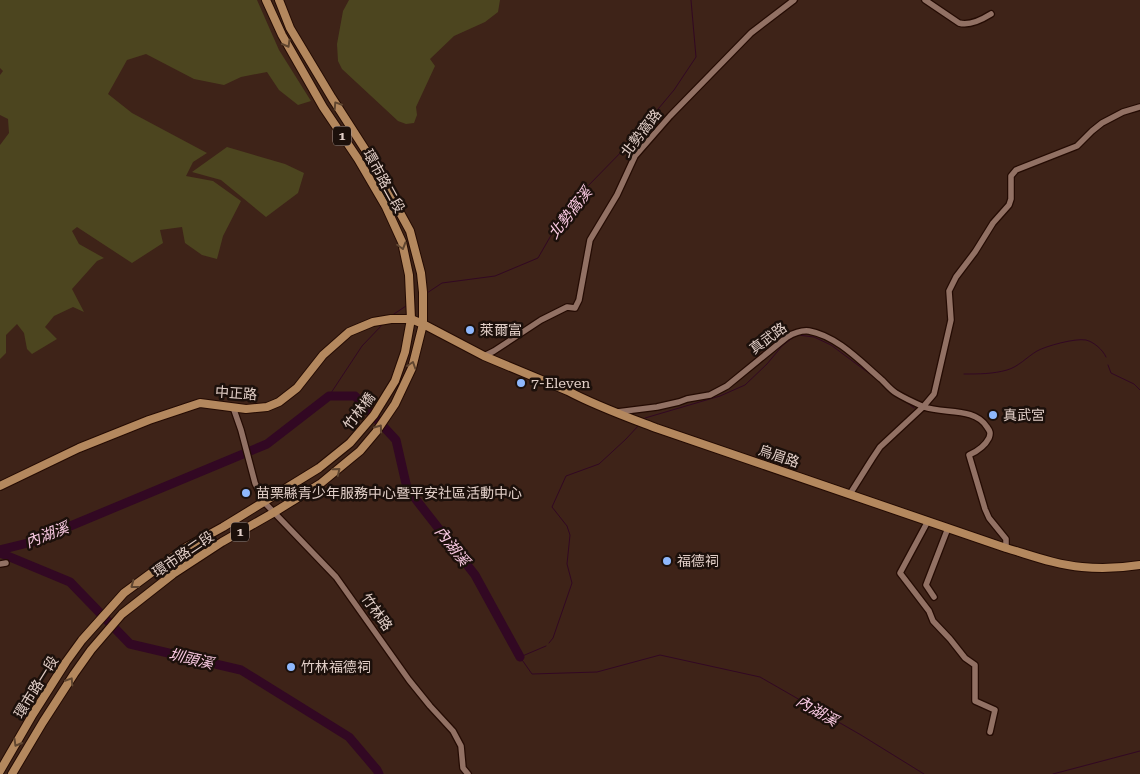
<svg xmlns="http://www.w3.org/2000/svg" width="1140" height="774" font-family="'Roboto Serif','Noto Sans TC',serif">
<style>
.green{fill:#4c451f}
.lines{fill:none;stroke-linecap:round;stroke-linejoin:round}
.stream{stroke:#320823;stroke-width:1}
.river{stroke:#320823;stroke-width:9}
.minor-casing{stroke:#240b03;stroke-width:8}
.major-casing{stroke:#240b03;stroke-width:10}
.minor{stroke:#927164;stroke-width:5.5}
.major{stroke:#b4885e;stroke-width:8}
.oneway{stroke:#604630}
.poi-dot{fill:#8fb8fd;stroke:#1c100b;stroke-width:2}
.labels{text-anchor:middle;stroke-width:5;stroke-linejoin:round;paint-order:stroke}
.shield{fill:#1c100b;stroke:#a6958f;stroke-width:1}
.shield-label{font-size:12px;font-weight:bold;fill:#e1cec7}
.street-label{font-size:14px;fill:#e1cec7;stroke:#1c100b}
.poi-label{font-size:14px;fill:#e1cec7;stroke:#1c100b;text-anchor:start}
.water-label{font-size:15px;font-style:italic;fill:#facae3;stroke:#1c100b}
</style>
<rect width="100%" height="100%" fill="#3e2318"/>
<!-- green -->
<path class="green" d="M 0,0 L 257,0 L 279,50 L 311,101 L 298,105 L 279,90 L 267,72 L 241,77 L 224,85 L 194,79 L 146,54 L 127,60 L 108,94 L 132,113 L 207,153 L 193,162 L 186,176 L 213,181 L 241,201 L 223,236 L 217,259 L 202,255 L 185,243 L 182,227 L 160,230 L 163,243 L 132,263 L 77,227 L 72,231 L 79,244 L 104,258 L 97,261 L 72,289 L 84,312 L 73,307 L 54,316 L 45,327 L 57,339 L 32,354 L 27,349 L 24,333 L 17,324 L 6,335 L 6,353 L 0,359 L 0,145 L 9,133 L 8,119 L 0,115 L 0,75 L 3,71 L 0,68 Z
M 349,0 L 500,0 L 498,12 L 485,22 L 454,36 L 430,59 L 435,66 L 416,107 L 417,115 L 414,123 L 406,124 L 398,121 L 342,69 L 338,61 L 337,44 L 343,11 Z
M 227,147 L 285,164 L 304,173 L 298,193 L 266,217 L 221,180 L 192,172 Z"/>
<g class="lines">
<!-- stream -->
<path class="stream" d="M 427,293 L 442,283 L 495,276 L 538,258 L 557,225 L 585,189 L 628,145 L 674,90 L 696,57 L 691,0
M 391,316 L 406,306
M 798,335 L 814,337 L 831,345 L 882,383
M 1108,365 L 1111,373 L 1134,384 L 1140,390
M 964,374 C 979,374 993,374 1007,370 C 1018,367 1027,357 1037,351 C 1046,346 1075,338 1086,340 C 1094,342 1103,350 1106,357
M 329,396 L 362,346 L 383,324
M 905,401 L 914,408
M 643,420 L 645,418 L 720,396 L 745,385 L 767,364 L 782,346 L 795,336
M 549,643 L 553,638 L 572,583 L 567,564 L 570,535 L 567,526 L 552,507 L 566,476 L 599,464 L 626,439 L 639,425
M 546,646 L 520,657 L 532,674 L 597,672 L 660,655 L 760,677 L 861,735 L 924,774
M 1053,774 L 1140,751"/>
<!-- river -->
<path class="river" d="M 0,550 L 32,542 L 267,444 L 329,396 L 355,396 L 396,440 L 407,488 L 475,575 L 520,657
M 0,553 L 70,582 L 130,644 L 241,670 L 349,737 L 377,770 L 379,774"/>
<defs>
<path id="minor" d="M 925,0 L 959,23 C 969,26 983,19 991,14
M 484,356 L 494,351 L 541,320 L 567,307 L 575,308 L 579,300 L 590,240 L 617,195 L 635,156 L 670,116 L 751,33 L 794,0
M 233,407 L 241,430 L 255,483 L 264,502 L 336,577 L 409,680 L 430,706 L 453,731 L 461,746 L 463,768 L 468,774
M 617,412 L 657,407 L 679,402 L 687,399 L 710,395 L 727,386 L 787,337 C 794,333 801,330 809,331 C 837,336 861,362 882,380 C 886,384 891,390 896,393 C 904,398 915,403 924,407 C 944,414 975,407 987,427 C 990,431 991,433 989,438 C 985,446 978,451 969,455 L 985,509 L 989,518 L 1006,539 L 1006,548
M 850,494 L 872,459 L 880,447 L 923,407 L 934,394 L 951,320 L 949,291 L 956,277 L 975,252 L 993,223 L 1009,205 L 1011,199 L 1011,176 L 1016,170 L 1077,146 L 1092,131 L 1102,123 L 1123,112 L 1140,107
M 928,521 L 900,573 L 929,611 L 933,621 L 950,639 L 965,658 L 975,665 L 975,701 L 995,710 L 990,732
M 0,564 L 6,563
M 934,597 L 926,585 L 948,528"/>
<path id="major" d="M 0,486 L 79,448 L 149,420 L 200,403 L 246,409 L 267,407 L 279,402 L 297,388 L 323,355 L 349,332 L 373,322 L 391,319 L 411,319 L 423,324 L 484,356 L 568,391 C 596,406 627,417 656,428 L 1006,548 C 1030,555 1056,565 1082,567 C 1101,569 1121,568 1140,565
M 0,771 L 33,714 L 66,662 L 82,640 L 124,593 L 185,548 L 223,527 L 319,468 L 350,443 L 374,415 L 395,381 L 405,352 L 411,319 L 409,275 L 402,242 L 386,207 L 358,159 L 323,107 L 282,35 L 266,0
M 12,774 L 43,722 L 74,674 L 91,650 L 122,614 L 173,574 L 222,542 L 273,513 L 320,484 L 349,460 L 360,451 L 376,432 L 395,404 L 412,368 L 423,324 L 423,292 L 421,273 L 410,231 L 368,154 L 332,98 L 290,28 L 279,0"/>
</defs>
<!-- minor casing -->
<use href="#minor" class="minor-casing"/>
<!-- major casing -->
<use href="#major" class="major-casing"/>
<!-- minor -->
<use href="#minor" class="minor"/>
<!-- major -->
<use href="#major" class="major"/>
</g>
<!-- one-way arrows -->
<defs><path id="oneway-chevron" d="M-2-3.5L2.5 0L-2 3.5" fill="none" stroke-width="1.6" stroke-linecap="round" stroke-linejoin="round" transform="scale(1.25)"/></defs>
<g class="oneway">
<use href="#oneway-chevron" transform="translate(287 44) rotate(60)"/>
<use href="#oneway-chevron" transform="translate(337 105) rotate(-123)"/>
<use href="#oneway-chevron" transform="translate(402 246) rotate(74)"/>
<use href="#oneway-chevron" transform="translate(412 365) rotate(-72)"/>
<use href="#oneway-chevron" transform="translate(379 428) rotate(-54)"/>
<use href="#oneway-chevron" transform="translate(337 471) rotate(-39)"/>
<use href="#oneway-chevron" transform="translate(134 585) rotate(143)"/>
<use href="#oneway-chevron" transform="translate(70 681) rotate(-57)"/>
<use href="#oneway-chevron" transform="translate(17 743) rotate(120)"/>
</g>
<!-- markers -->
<g class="poi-dot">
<circle cx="470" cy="330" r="5"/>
<circle cx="521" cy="383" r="5"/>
<circle cx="993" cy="415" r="5"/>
<circle cx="246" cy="493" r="5"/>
<circle cx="667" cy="561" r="5"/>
<circle cx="291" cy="667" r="5"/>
</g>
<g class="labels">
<!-- shield labels -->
<g class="shield">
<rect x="333" y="126.5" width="18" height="19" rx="4"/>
<rect x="231" y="522.5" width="18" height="19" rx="4"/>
</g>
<g class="shield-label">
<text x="342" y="140">1</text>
<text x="240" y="536">1</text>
</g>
<!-- street labels -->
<g class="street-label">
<text transform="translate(641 133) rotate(-52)" y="5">北勢窩路</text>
<text transform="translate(384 181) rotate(61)" y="5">環市路二段</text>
<text transform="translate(768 338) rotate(-36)" y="5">真武路</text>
<text transform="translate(236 393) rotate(4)" y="5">中正路</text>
<text transform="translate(359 411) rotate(-53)" y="5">竹林橋</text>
<text transform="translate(779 456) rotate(19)" y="5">烏眉路</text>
<text transform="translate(183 554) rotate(-34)" y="5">環市路二段</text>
<text transform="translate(377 612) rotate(55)" y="5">竹林路</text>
<text transform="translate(36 687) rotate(-58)" y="5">環市路一段</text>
</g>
<!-- poi labels -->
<g class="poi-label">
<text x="480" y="335">萊爾富</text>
<text x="531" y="388">7-Eleven</text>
<text x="1003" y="420">真武宮</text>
<text x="256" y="498">苗栗縣青少年服務中心暨平安社區活動中心</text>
<text x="677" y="566">福德祠</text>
<text x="301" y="672">竹林福德祠</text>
</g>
<!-- water labels -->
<g class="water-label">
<text transform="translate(570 213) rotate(-52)" y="5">北勢窩溪</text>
<text transform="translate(47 535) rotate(-21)" y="5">內湖溪</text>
<text transform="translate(452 546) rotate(52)" y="5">內湖溪</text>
<text transform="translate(191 659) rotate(13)" y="5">圳頭溪</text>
<text transform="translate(817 711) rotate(30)" y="5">內湖溪</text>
</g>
</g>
</svg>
